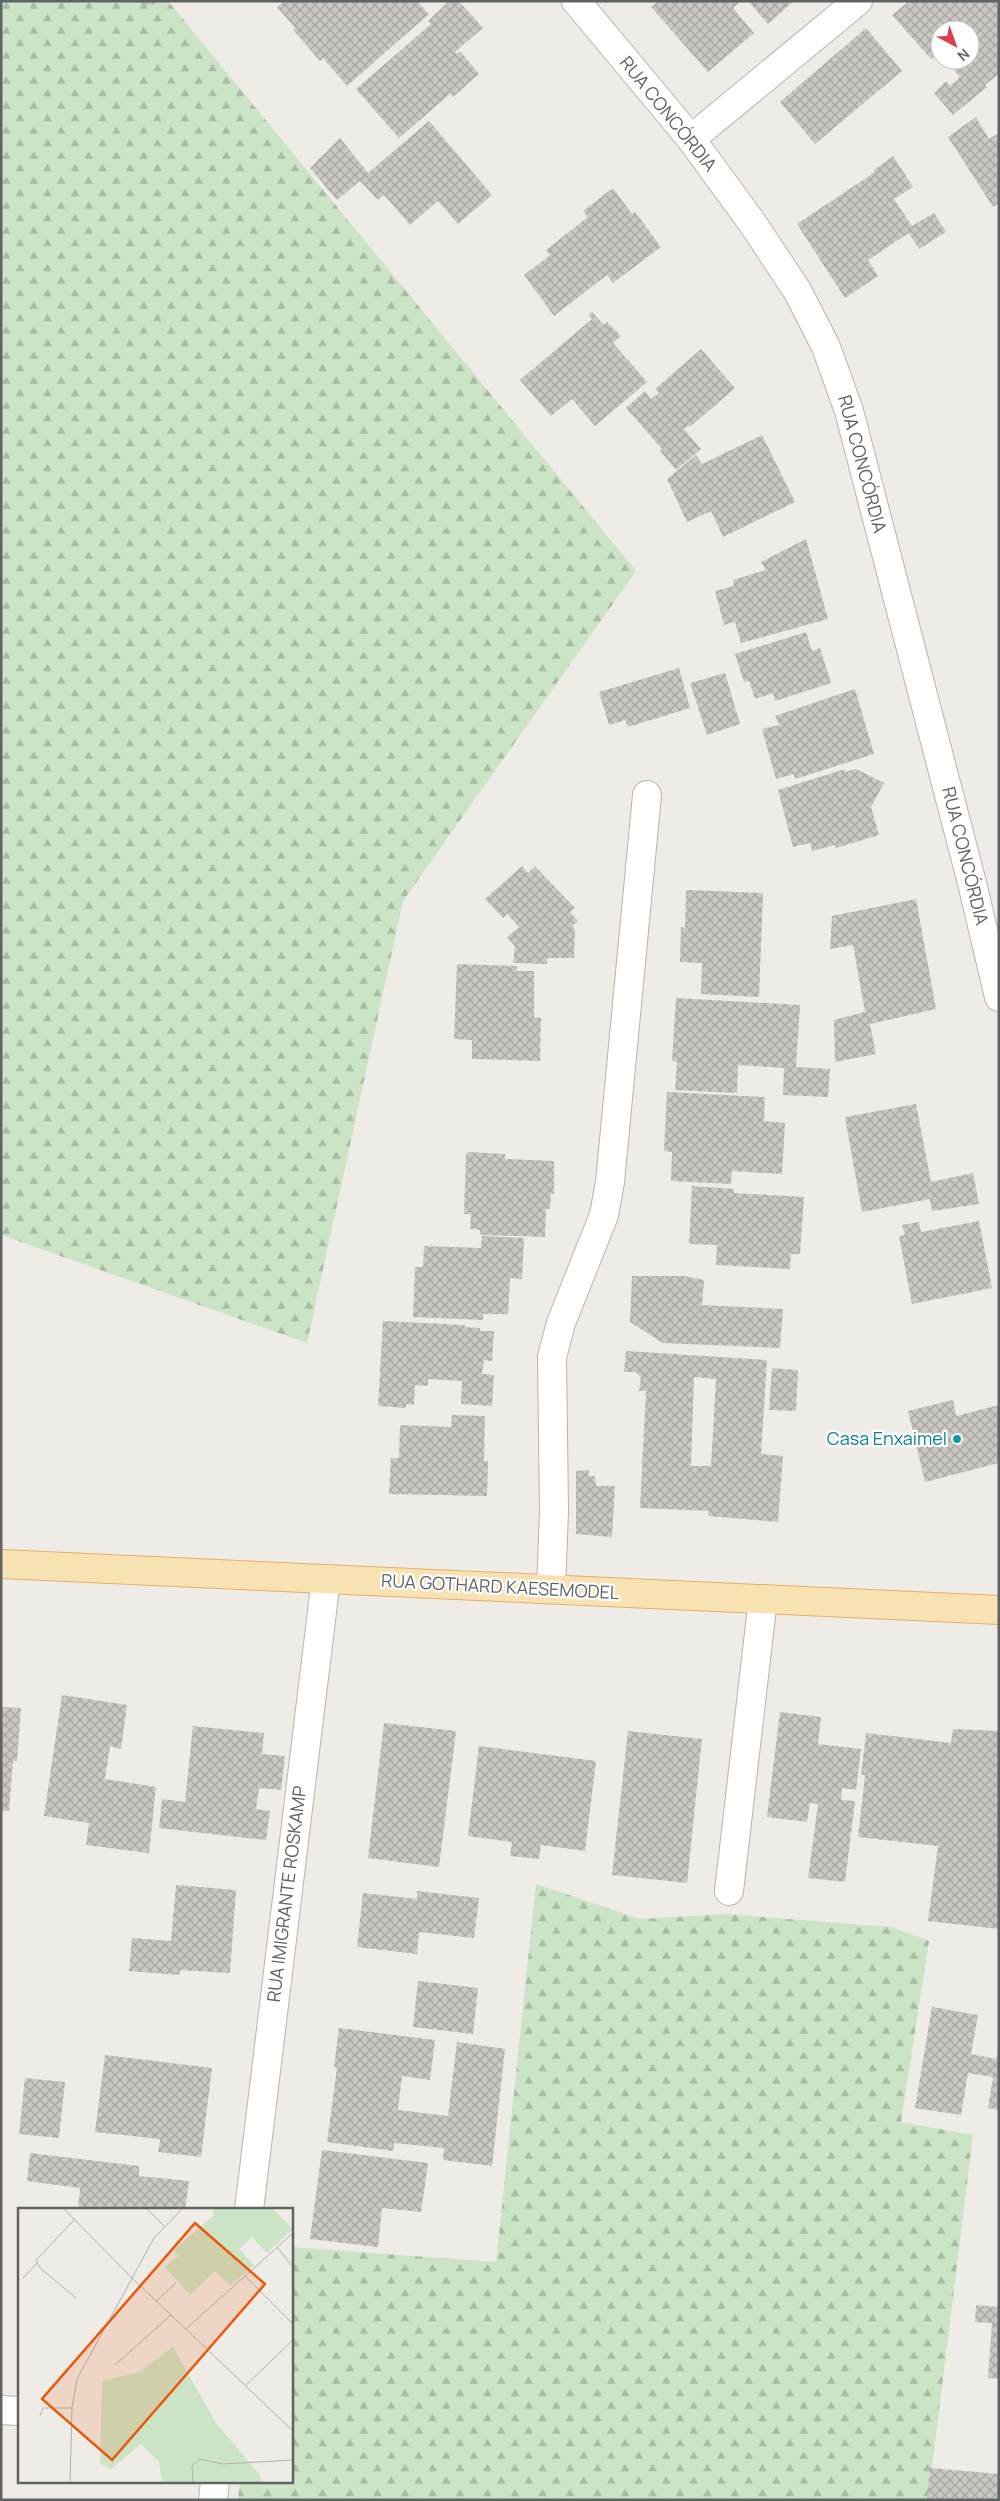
<svg xmlns="http://www.w3.org/2000/svg" width="1000" height="2501" font-family="Manrope,sans-serif">
<style>
.forest{fill:url(#forest-firs)}
.building{fill:url(#building-cross-hatch);fill-rule:evenodd}
.lines{fill:none;stroke-linecap:round;stroke-linejoin:round}
.minor-casing{stroke:#b2b5b8;stroke-width:30}
.tertiary-casing{stroke:#b2b5b8;stroke-width:30}
.primary-casing{stroke:#e6ae69;stroke-width:30}
.minor{stroke:#fff;stroke-width:28}
.tertiary{stroke:#fff;stroke-width:28}
.primary{stroke:#f9e2b2;stroke-width:28}
.culture-dot{fill:#0f9aa8;stroke:#fff;stroke-width:2}
.labels{text-anchor:middle;stroke-width:4.5;stroke-linejoin:round;paint-order:stroke}
.street-label{font-size:18px;fill:#5e6366;stroke:#fff}
.culture-label{font-size:18px;fill:#0d838f;stroke:#fff;text-anchor:end}
.inset-road{fill:none;stroke:#b1b1af;stroke-width:1}
.view{fill:#e8590c;fill-opacity:0.15;stroke:#e8590c;stroke-width:2.5}
.inset-edge{fill:none;stroke:#5e6366;stroke-width:2.5}
</style>
<defs>
<pattern id="forest-firs" width="22" height="20" patternUnits="userSpaceOnUse" patternTransform="scale(1.25)"><rect width="22" height="20" fill="#cbe4c6"/><path d="M5 1l3.5 6h-7zM16 11l3.5 6h-7z" fill="#a8bca5"/></pattern>
<pattern id="building-cross-hatch" width="8" height="8" patternUnits="userSpaceOnUse" patternTransform="scale(1.25)"><rect width="8" height="8" fill="#cbc7c3"/><path d="M0 0l8 8M0 8l8-8" fill="none" stroke="#a8a5a2"/></pattern>
</defs>
<rect width="100%" height="100%" fill="#efece7"/>
<!-- forest -->
<path class="forest" d="M 1,1 L 168,1 L 636,571 L 403,901 L 307,1343 L 1,1235 Z
M 536,1884 L 640,1919 L 725,1914 L 892,1927 L 929,1941 L 901,2122 L 973,2135 L 928,2500 L 238,2500 L 240,2482 L 291,2482 L 291,2247 L 496,2262 Z"/>
<!-- building -->
<path class="building" d="M 126,1 L 157,1 L 153,5 Z
M 284,1 L 417,1 L 429,14 L 347,86 L 323,58 L 320,61 L 293,30 L 295,28 L 277,7 Z
M 449,1 L 459,1 L 483,28 L 455,52 L 457,54 L 460,51 L 479,74 L 453,97 L 450,94 L 399,138 L 356,89 L 431,24 L 428,21 Z
M 659,1 L 741,1 L 733,8 L 754,33 L 708,72 L 651,7 Z
M 748,1 L 794,1 L 768,24 Z
M 909,1 L 999,1 L 999,74 L 985,85 L 987,87 L 953,115 L 934,93 L 946,81 L 950,86 L 960,77 L 954,70 L 961,64 L 957,60 L 970,60 L 970,30 L 940,30 L 940,52 L 931,59 L 892,15 Z
M 866,28 L 902,71 L 815,144 L 780,102 Z
M 976,117 L 989,139 L 999,133 L 999,203 L 993,207 L 948,137 Z
M 429,121 L 492,195 L 458,224 L 438,201 L 410,225 L 384,195 L 378,200 L 360,181 L 337,200 L 310,168 L 340,138 L 368,173 Z
M 893,156 L 913,187 L 894,199 L 912,226 L 934,213 L 946,232 L 919,249 L 909,233 L 868,260 L 878,276 L 845,298 L 797,224 L 875,172 L 874,170 Z
M 613,188 L 632,214 L 635,212 L 661,247 L 613,283 L 607,275 L 554,316 L 524,275 L 550,255 L 546,250 L 588,217 L 583,211 Z
M 592,312 L 604,325 L 607,322 L 621,336 L 613,343 L 647,382 L 595,426 L 572,399 L 551,416 L 520,380 L 592,319 L 588,315 Z
M 701,349 L 735,388 L 690,427 L 689,425 L 684,429 L 701,449 L 676,470 L 660,451 L 662,449 L 626,408 L 645,391 L 651,399 L 659,393 L 655,389 Z
M 762,435 L 795,502 L 723,537 L 711,511 L 687,522 L 667,479 L 696,455 L 702,464 Z
M 806,539 L 828,619 L 741,643 L 735,622 L 724,625 L 715,591 L 734,586 L 733,580 L 766,570 L 761,562 Z
M 806,632 L 812,651 L 820,648 L 831,683 L 775,701 L 773,693 L 755,699 L 749,681 L 744,682 L 735,654 Z
M 679,668 L 690,708 L 628,727 L 625,720 L 609,725 L 599,692 Z
M 725,673 L 740,724 L 707,735 L 690,683 Z
M 855,689 L 874,754 L 795,779 L 794,774 L 776,779 L 762,729 L 779,725 L 775,716 Z
M 845,769 L 845,772 L 856,769 L 884,783 L 871,807 L 879,835 L 836,848 L 835,845 L 812,851 L 810,843 L 793,847 L 778,790 Z
M 522,866 L 528,873 L 535,866 L 575,908 L 570,912 L 578,921 L 572,926 L 575,930 L 574,958 L 547,958 L 547,964 L 513,963 L 515,946 L 507,937 L 519,927 L 507,914 L 503,918 L 485,899 Z
M 686,890 L 763,893 L 759,997 L 701,994 L 702,963 L 680,962 L 681,927 L 685,928 Z
M 916,899 L 936,1009 L 870,1024 L 876,1054 L 835,1062 L 834,1020 L 865,1012 L 853,945 L 830,949 L 832,916 Z
M 457,964 L 517,966 L 517,971 L 534,971 L 534,1017 L 541,1018 L 540,1061 L 472,1059 L 472,1040 L 454,1039 Z
M 676,998 L 800,1005 L 796,1067 L 830,1069 L 828,1097 L 783,1095 L 784,1068 L 738,1065 L 737,1093 L 675,1090 L 677,1062 L 672,1061 Z
M 667,1092 L 765,1097 L 764,1121 L 785,1123 L 782,1174 L 732,1171 L 731,1184 L 671,1181 L 672,1152 L 664,1151 Z
M 916,1104 L 931,1182 L 973,1173 L 979,1204 L 932,1211 L 930,1199 L 862,1212 L 845,1117 Z
M 469,1152 L 505,1154 L 505,1159 L 554,1161 L 554,1194 L 551,1193 L 550,1209 L 546,1209 L 545,1237 L 480,1235 L 480,1230 L 470,1229 L 471,1214 L 464,1214 L 466,1154 Z
M 692,1186 L 734,1189 L 734,1193 L 804,1197 L 800,1254 L 791,1254 L 790,1269 L 716,1265 L 717,1245 L 689,1244 Z
M 979,1221 L 992,1288 L 912,1304 L 899,1236 L 905,1235 L 902,1225 L 919,1222 L 921,1232 Z
M 482,1236 L 524,1238 L 522,1279 L 510,1278 L 508,1314 L 483,1314 L 483,1320 L 413,1317 L 415,1267 L 423,1267 L 424,1246 L 481,1248 Z
M 632,1276 L 684,1276 L 704,1280 L 702,1305 L 783,1309 L 780,1348 L 663,1343 L 630,1322 Z
M 383,1321 L 465,1325 L 465,1327 L 480,1328 L 480,1331 L 494,1331 L 492,1361 L 484,1360 L 482,1374 L 494,1375 L 492,1406 L 461,1404 L 462,1381 L 428,1379 L 428,1386 L 415,1385 L 414,1405 L 406,1404 L 406,1408 L 378,1406 Z
M 626,1351 L 767,1360 L 761,1454 L 783,1456 L 778,1522 L 708,1516 L 709,1511 L 640,1508 L 646,1391 L 639,1391 L 641,1378 L 636,1372 L 624,1372 ZM 694,1377 L 716,1379 L 711,1466 L 691,1466 Z
M 772,1368 L 798,1370 L 796,1411 L 769,1410 Z
M 953,1400 L 956,1416 L 999,1405 L 999,1463 L 925,1482 L 908,1411 Z
M 452,1415 L 485,1416 L 484,1461 L 488,1461 L 487,1496 L 389,1494 L 391,1458 L 399,1458 L 400,1425 L 451,1427 Z
M 589,1470 L 589,1476 L 595,1476 L 596,1486 L 615,1486 L 612,1537 L 576,1534 L 576,1471 Z
M 62,1695 L 127,1705 L 121,1749 L 110,1746 L 105,1779 L 156,1787 L 149,1853 L 86,1845 L 89,1823 L 44,1816 Z
M 1,1707 L 21,1708 L 17,1761 L 13,1761 L 9,1811 L 1,1811 Z
M 780,1712 L 821,1717 L 818,1744 L 861,1749 L 856,1790 L 842,1788 L 841,1800 L 855,1801 L 845,1882 L 808,1878 L 818,1804 L 810,1803 L 807,1822 L 767,1817 Z
M 384,1723 L 456,1731 L 439,1867 L 368,1858 Z
M 193,1726 L 264,1733 L 262,1754 L 285,1756 L 281,1790 L 259,1788 L 256,1809 L 270,1811 L 266,1840 L 159,1828 L 162,1799 L 185,1802 Z
M 953,1729 L 999,1731 L 999,1929 L 928,1921 L 938,1846 L 858,1837 L 865,1775 L 861,1775 L 866,1733 L 951,1743 Z
M 628,1731 L 702,1739 L 687,1883 L 612,1875 Z
M 479,1746 L 596,1761 L 585,1851 L 541,1845 L 539,1859 L 510,1856 L 512,1842 L 468,1836 Z
M 176,1885 L 236,1890 L 230,1973 L 180,1970 L 180,1975 L 129,1971 L 132,1938 L 171,1941 Z
M 417,1891 L 479,1898 L 474,1938 L 419,1932 L 417,1954 L 357,1947 L 363,1893 L 417,1899 Z
M 418,1981 L 478,1988 L 473,2034 L 413,2027 Z
M 932,2007 L 978,2015 L 971,2054 L 996,2059 L 999,2051 L 999,2110 L 988,2108 L 993,2077 L 968,2073 L 961,2115 L 915,2108 Z
M 339,2028 L 435,2040 L 430,2080 L 402,2076 L 398,2110 L 448,2116 L 457,2042 L 505,2049 L 492,2166 L 443,2160 L 444,2148 L 394,2143 L 393,2151 L 327,2142 L 337,2068 L 334,2067 Z
M 105,2055 L 212,2068 L 201,2157 L 158,2152 L 160,2139 L 95,2132 Z
M 25,2078 L 65,2082 L 59,2138 L 19,2134 Z
M 322,2150 L 428,2163 L 421,2212 L 382,2208 L 378,2247 L 310,2239 Z
M 30,2153 L 139,2166 L 139,2176 L 189,2181 L 185,2210 L 78,2210 L 80,2188 L 27,2181 Z
M 976,2305 L 999,2307 L 999,2379 L 988,2378 L 992,2323 L 975,2322 Z
M 930,2468 L 999,2474 L 999,2500 L 927,2500 Z"/>
<g class="lines">
<defs>
<path id="minor" d="M 691,139 L 858,1
M 551,1589 L 554,1511 L 552,1357 L 561,1323 L 604,1215 L 610,1182 L 647,795
M 729,1891 L 763,1599
M 249,2210 L 326,1579
M 1,2410 L 19,2411
M 213,2500 L 215,2482"/>
<path id="tertiary" d="M 576,1 L 691,139 L 753,224 L 798,292 L 826,347 L 849,411 L 972,883 L 999,997"/>
<path id="primary" d="M 1,1564 L 999,1610"/>
</defs>
<!-- minor casing -->
<use href="#minor" class="minor-casing"/>
<!-- tertiary casing -->
<use href="#tertiary" class="tertiary-casing"/>
<!-- primary casing -->
<use href="#primary" class="primary-casing"/>
<!-- minor -->
<use href="#minor" class="minor"/>
<!-- tertiary -->
<use href="#tertiary" class="tertiary"/>
<!-- primary -->
<use href="#primary" class="primary"/>
</g>
<!-- markers -->
<circle class="culture-dot" cx="957" cy="1439" r="5"/>
<g class="labels">
<!-- street labels -->
<g class="street-label">
<text transform="translate(668 114) rotate(51)" y="6">RUA CONCÓRDIA</text>
<text transform="translate(862 464) rotate(75)" y="6">RUA CONCÓRDIA</text>
<text transform="translate(965 856) rotate(76)" y="6">RUA CONCÓRDIA</text>
<text transform="translate(500 1587) rotate(3)" y="6">RUA GOTHARD KAESEMODEL</text>
<text transform="translate(287 1894) rotate(-83)" y="6">RUA IMIGRANTE ROSKAMP</text>
</g>
<!-- culture labels -->
<g class="culture-label">
<text x="947" y="1445">Casa Enxaimel</text>
</g>
</g>
<!-- overview -->
<g transform="translate(18 2208)">
<rect width="275" height="275" fill="#efece7"/>
<path d="M 194,1 L 255,1 L 275,21 L 249,45 L 234,29 L 221,41 L 236,57 L 212,78 L 197,63 L 172,87 L 147,59 L 160,48 L 156,42 L 196,7 ZM 155,139 L 198,215 L 242,267 L 244,274 L 144,274 L 141,254 L 123,236 L 93,261 L 82,256 L 84,173 L 121,164 Z" fill="#cbe4c6"/>
<path class="inset-road" d="M 46,1 L 113,69 L 275,223M 129,1 L 146,18M 57,11 L 18,52 L 21,59 L 58,90M 259,39 L 275,59M 227,68 L 275,116M 5,70 L 19,55M 138,93 L 158,75M 168,121 L 275,25M 97,157 L 153,107M 227,178 L 275,132M 22,208 L 25,200 L 54,200M 52,274 L 54,200 L 59,171 L 136,30 L 164,1M 175,274 L 174,258 L 181,251 L 205,256 L 275,252"/>
<path class="view" d="M 177,15 L 247,76 L 94,252 L 24,191 Z"/>
<rect width="275" height="275" class="inset-edge"/>
</g>
<!-- border -->
<rect width="1000" height="2501" fill="none" stroke="#5e6366" stroke-width="5"/>
<!-- north arrow -->
<g transform="translate(955 45) rotate(139)"><circle r="24" fill="#ffffff" stroke="#bfc1c2"/>
<path d="M0-4L9 19L0 12L-9 19Z" fill="#db414e"/>
<text y="-8" font-size="14" font-weight="bold" text-anchor="middle" fill="#5e6366">N</text>
</g>
</svg>
